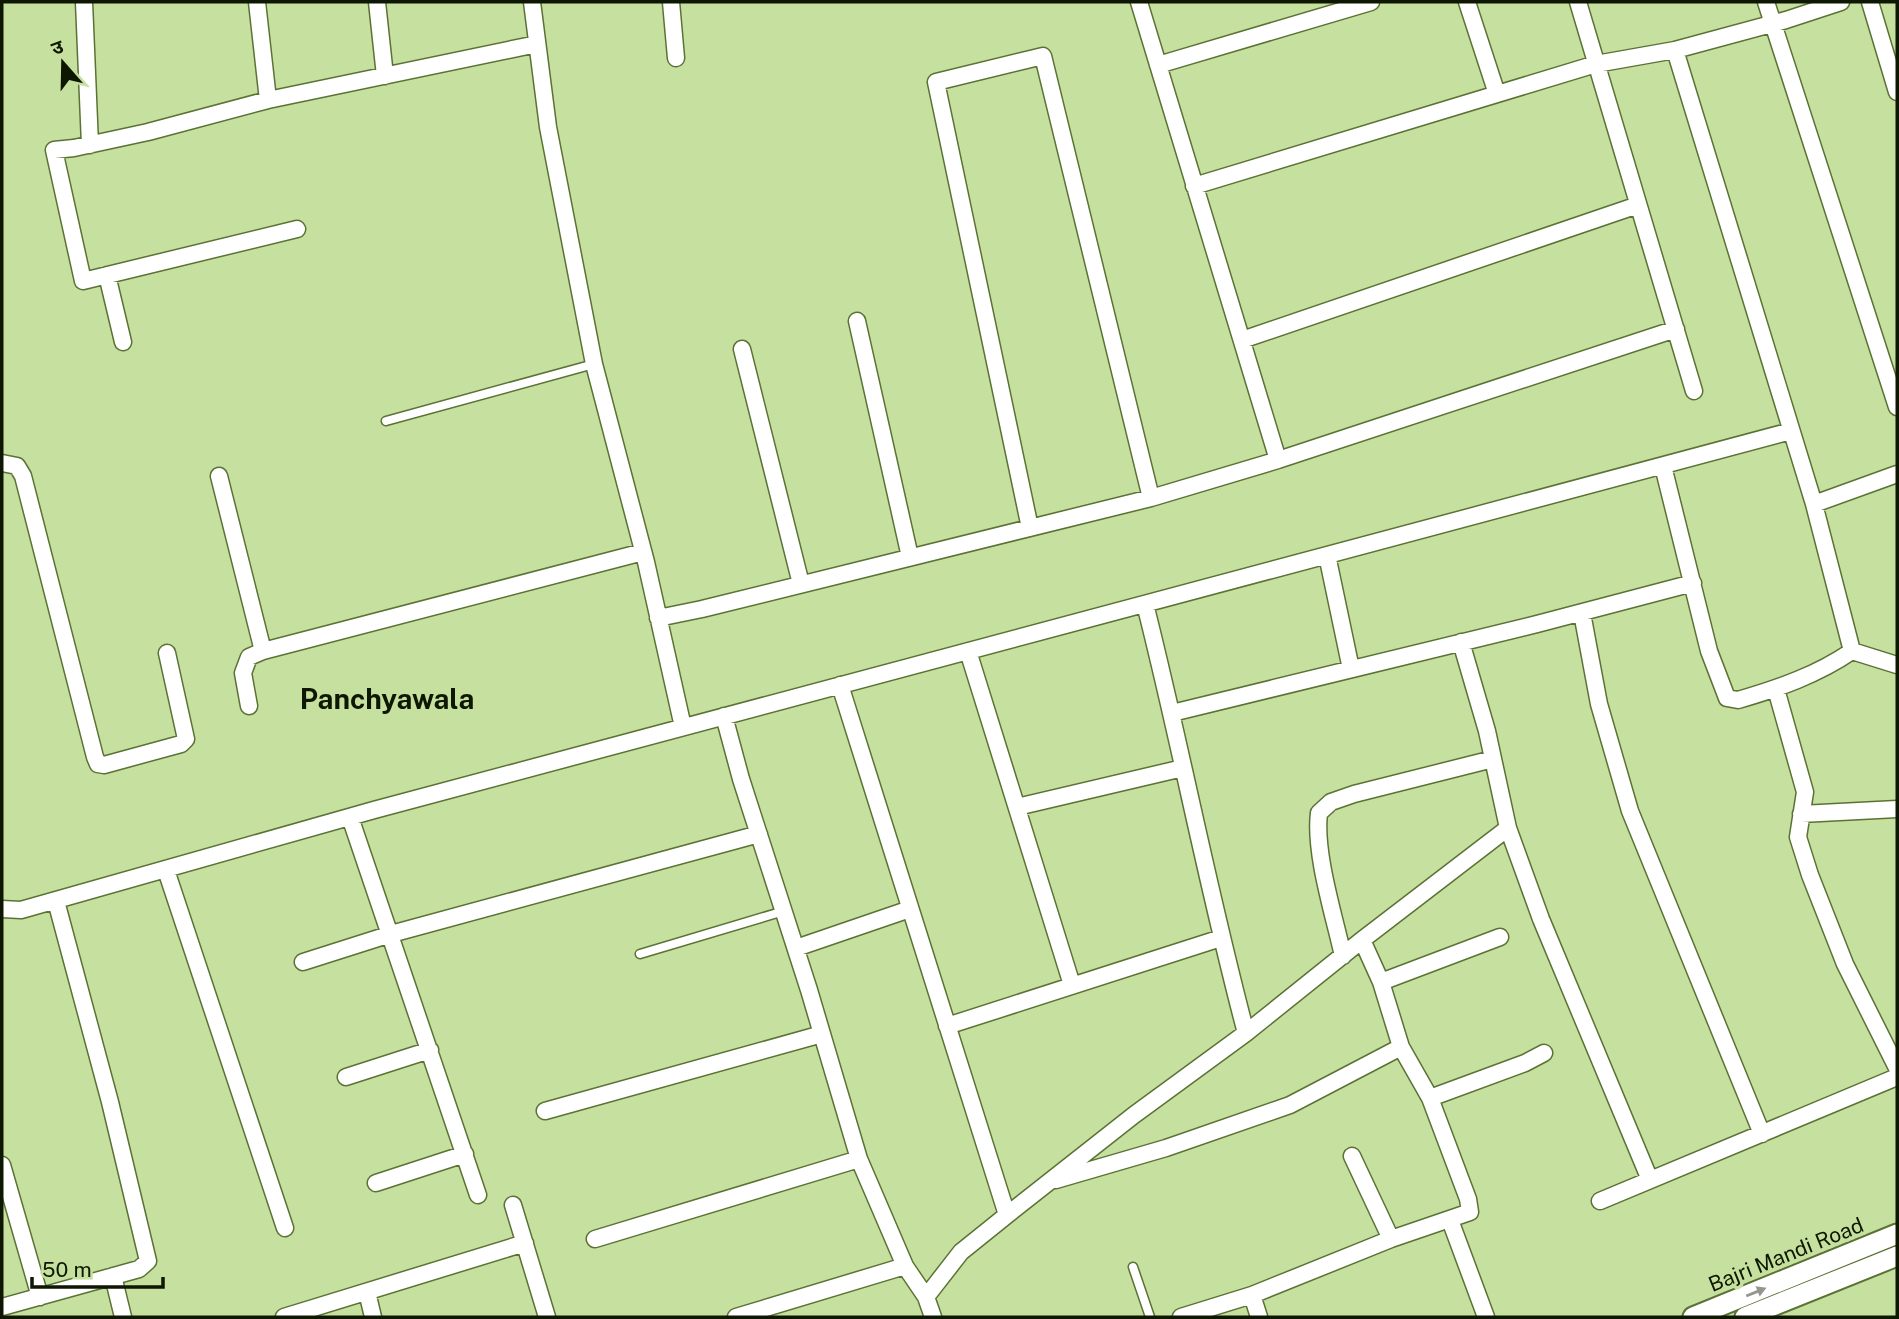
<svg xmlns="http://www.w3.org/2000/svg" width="1899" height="1319" font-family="'Public Sans','Noto Sans Devanagari',sans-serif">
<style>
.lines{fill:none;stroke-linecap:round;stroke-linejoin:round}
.service-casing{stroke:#5b7235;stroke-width:11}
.minor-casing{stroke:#5b7235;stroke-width:19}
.tertiary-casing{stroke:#5b7235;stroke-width:23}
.service{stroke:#fff;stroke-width:8}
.minor{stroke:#fff;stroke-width:16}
.tertiary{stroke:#fff;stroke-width:19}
.oneway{fill:#93978d}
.labels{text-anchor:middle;stroke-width:7;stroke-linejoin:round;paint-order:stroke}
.street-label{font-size:21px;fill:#0e1701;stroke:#c6e09f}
.district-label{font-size:28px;font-weight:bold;fill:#0e1701;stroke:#c6e09f}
</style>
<rect width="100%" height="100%" fill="#c6e09f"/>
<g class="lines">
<defs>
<path id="service" d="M 386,421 L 594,364
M 640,954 L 784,911
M 1133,1267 L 1150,1317"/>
<path id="minor" d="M 84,2 L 90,145
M 257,2 L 268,100
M 377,2 L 385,76
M 532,2 L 548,127 L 594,364 L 646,562 L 683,727
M 671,2 L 676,58
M 1139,2 L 1278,460
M 1467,2 L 1497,94
M 1578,2 L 1694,391
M 1766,2 L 1897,407
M 1870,2 L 1897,92
M 1675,50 L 1814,504 L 1852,651
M 1158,65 L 1371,2
M 1194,186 L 1596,64 L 1675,50 L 1786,20 L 1841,2
M 297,229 L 83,281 L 54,150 L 74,148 L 148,132 L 268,100 L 537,44
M 107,275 L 123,342
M 857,321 L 910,557
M 1242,340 L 1638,205
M 742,349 L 801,584
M 2,463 L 17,466 L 23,476 L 95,757 L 98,764 L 104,765 L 181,744 L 186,739 L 167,653
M 1663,466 L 1709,651 L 1727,698 L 1738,700 C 1779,688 1817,675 1852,651
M 219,476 L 263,651
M 1814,504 L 1897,474
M 1030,528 L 936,82 L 1043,56 L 1151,498
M 1327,555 L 1351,669
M 1145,604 C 1181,746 1208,891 1246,1033
M 1582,613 L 1599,704 L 1630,811 L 1762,1134
M 658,618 L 702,609 L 1151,498 L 1278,460 L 1676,329
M 1461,642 L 1487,731 L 1508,828 L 1541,919 L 1650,1180
M 968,651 L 1072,985
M 1852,651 L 1897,665
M 840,685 L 1007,1215
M 1776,689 L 1805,792 L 1798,837 L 1810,875 L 1845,964 L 1897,1068
M 249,706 L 243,673 L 249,657 L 263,651 L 643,552
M 1172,713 L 1537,624 L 1693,583
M 724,716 L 741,779 L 809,990 L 859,1159 L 905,1266 L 926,1297 L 933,1317
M 1017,807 L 1183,768
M 1801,814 L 1897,809
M 350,817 L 478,1195
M 166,870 L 285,1228
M 2,909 L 21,910 L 374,810 L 1791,431
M 796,948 L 910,909
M 1343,956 C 1334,915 1314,853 1319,813 L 1331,802 L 1354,794 L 1493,759
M 303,962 L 391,934 L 759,834
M 1381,982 L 1500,937
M 947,1026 L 1221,938
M 346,1077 L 430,1050
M 1430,1098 L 1525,1063 L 1544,1053
M 545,1111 L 822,1034
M 1352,1156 L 1391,1239
M 2,1165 L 40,1297
M 1056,1180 L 1166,1148 L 1290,1105 L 1401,1047
M 376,1183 L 465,1154
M 1600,1201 L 1897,1077
M 513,1205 L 547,1317
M 1450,1220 L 1486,1317
M 595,1239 L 859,1159
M 113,1276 L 123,1317
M 367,1292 L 373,1317
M 1252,1295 L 1259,1317
M 926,1297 L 961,1252 L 1007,1215 L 1134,1115 L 1246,1033 L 1362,940 L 1508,828
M 2,1307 L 139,1269 L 148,1261 L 110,1102 L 56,901
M 284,1317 L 525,1243
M 736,1317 L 905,1266
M 1181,1317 L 1252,1295 L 1391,1239 L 1470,1212 L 1468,1199 L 1430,1098 L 1401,1047 L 1381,982 L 1362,940"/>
<path id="tertiary" d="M 1693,1317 L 1897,1234
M 1745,1317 L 1897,1256"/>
</defs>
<!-- service casing -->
<use href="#service" class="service-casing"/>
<!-- minor casing -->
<use href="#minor" class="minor-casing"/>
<!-- tertiary casing -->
<use href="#tertiary" class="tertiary-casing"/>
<!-- service -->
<use href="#service" class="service"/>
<!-- minor -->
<use href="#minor" class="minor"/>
<!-- tertiary -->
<use href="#tertiary" class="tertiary"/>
</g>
<!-- one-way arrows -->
<defs><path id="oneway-solid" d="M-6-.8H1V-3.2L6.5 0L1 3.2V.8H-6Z" transform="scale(1.75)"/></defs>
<use class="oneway" href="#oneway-solid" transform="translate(1756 1292) rotate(-22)"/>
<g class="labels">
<!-- street labels -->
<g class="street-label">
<text transform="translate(1786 1255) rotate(-22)" y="7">Bajri Mandi Road</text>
</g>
<!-- district labels -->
<g class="district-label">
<text x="387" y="709">Panchyawala</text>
</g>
</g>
<!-- border -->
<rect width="1899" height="1319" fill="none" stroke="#0e1701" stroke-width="7"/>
<!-- north arrow -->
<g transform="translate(63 63) rotate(340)" stroke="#c6e09f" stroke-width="5" paint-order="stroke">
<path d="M0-5L12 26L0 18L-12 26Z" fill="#0e1701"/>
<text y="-10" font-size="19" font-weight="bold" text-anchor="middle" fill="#0e1701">उ</text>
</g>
<!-- scale -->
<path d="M32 1277v10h131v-10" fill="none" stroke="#0e1701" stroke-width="3.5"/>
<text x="42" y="1277" font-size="21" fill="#0e1701" stroke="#c6e09f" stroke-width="5" paint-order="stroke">50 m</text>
</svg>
